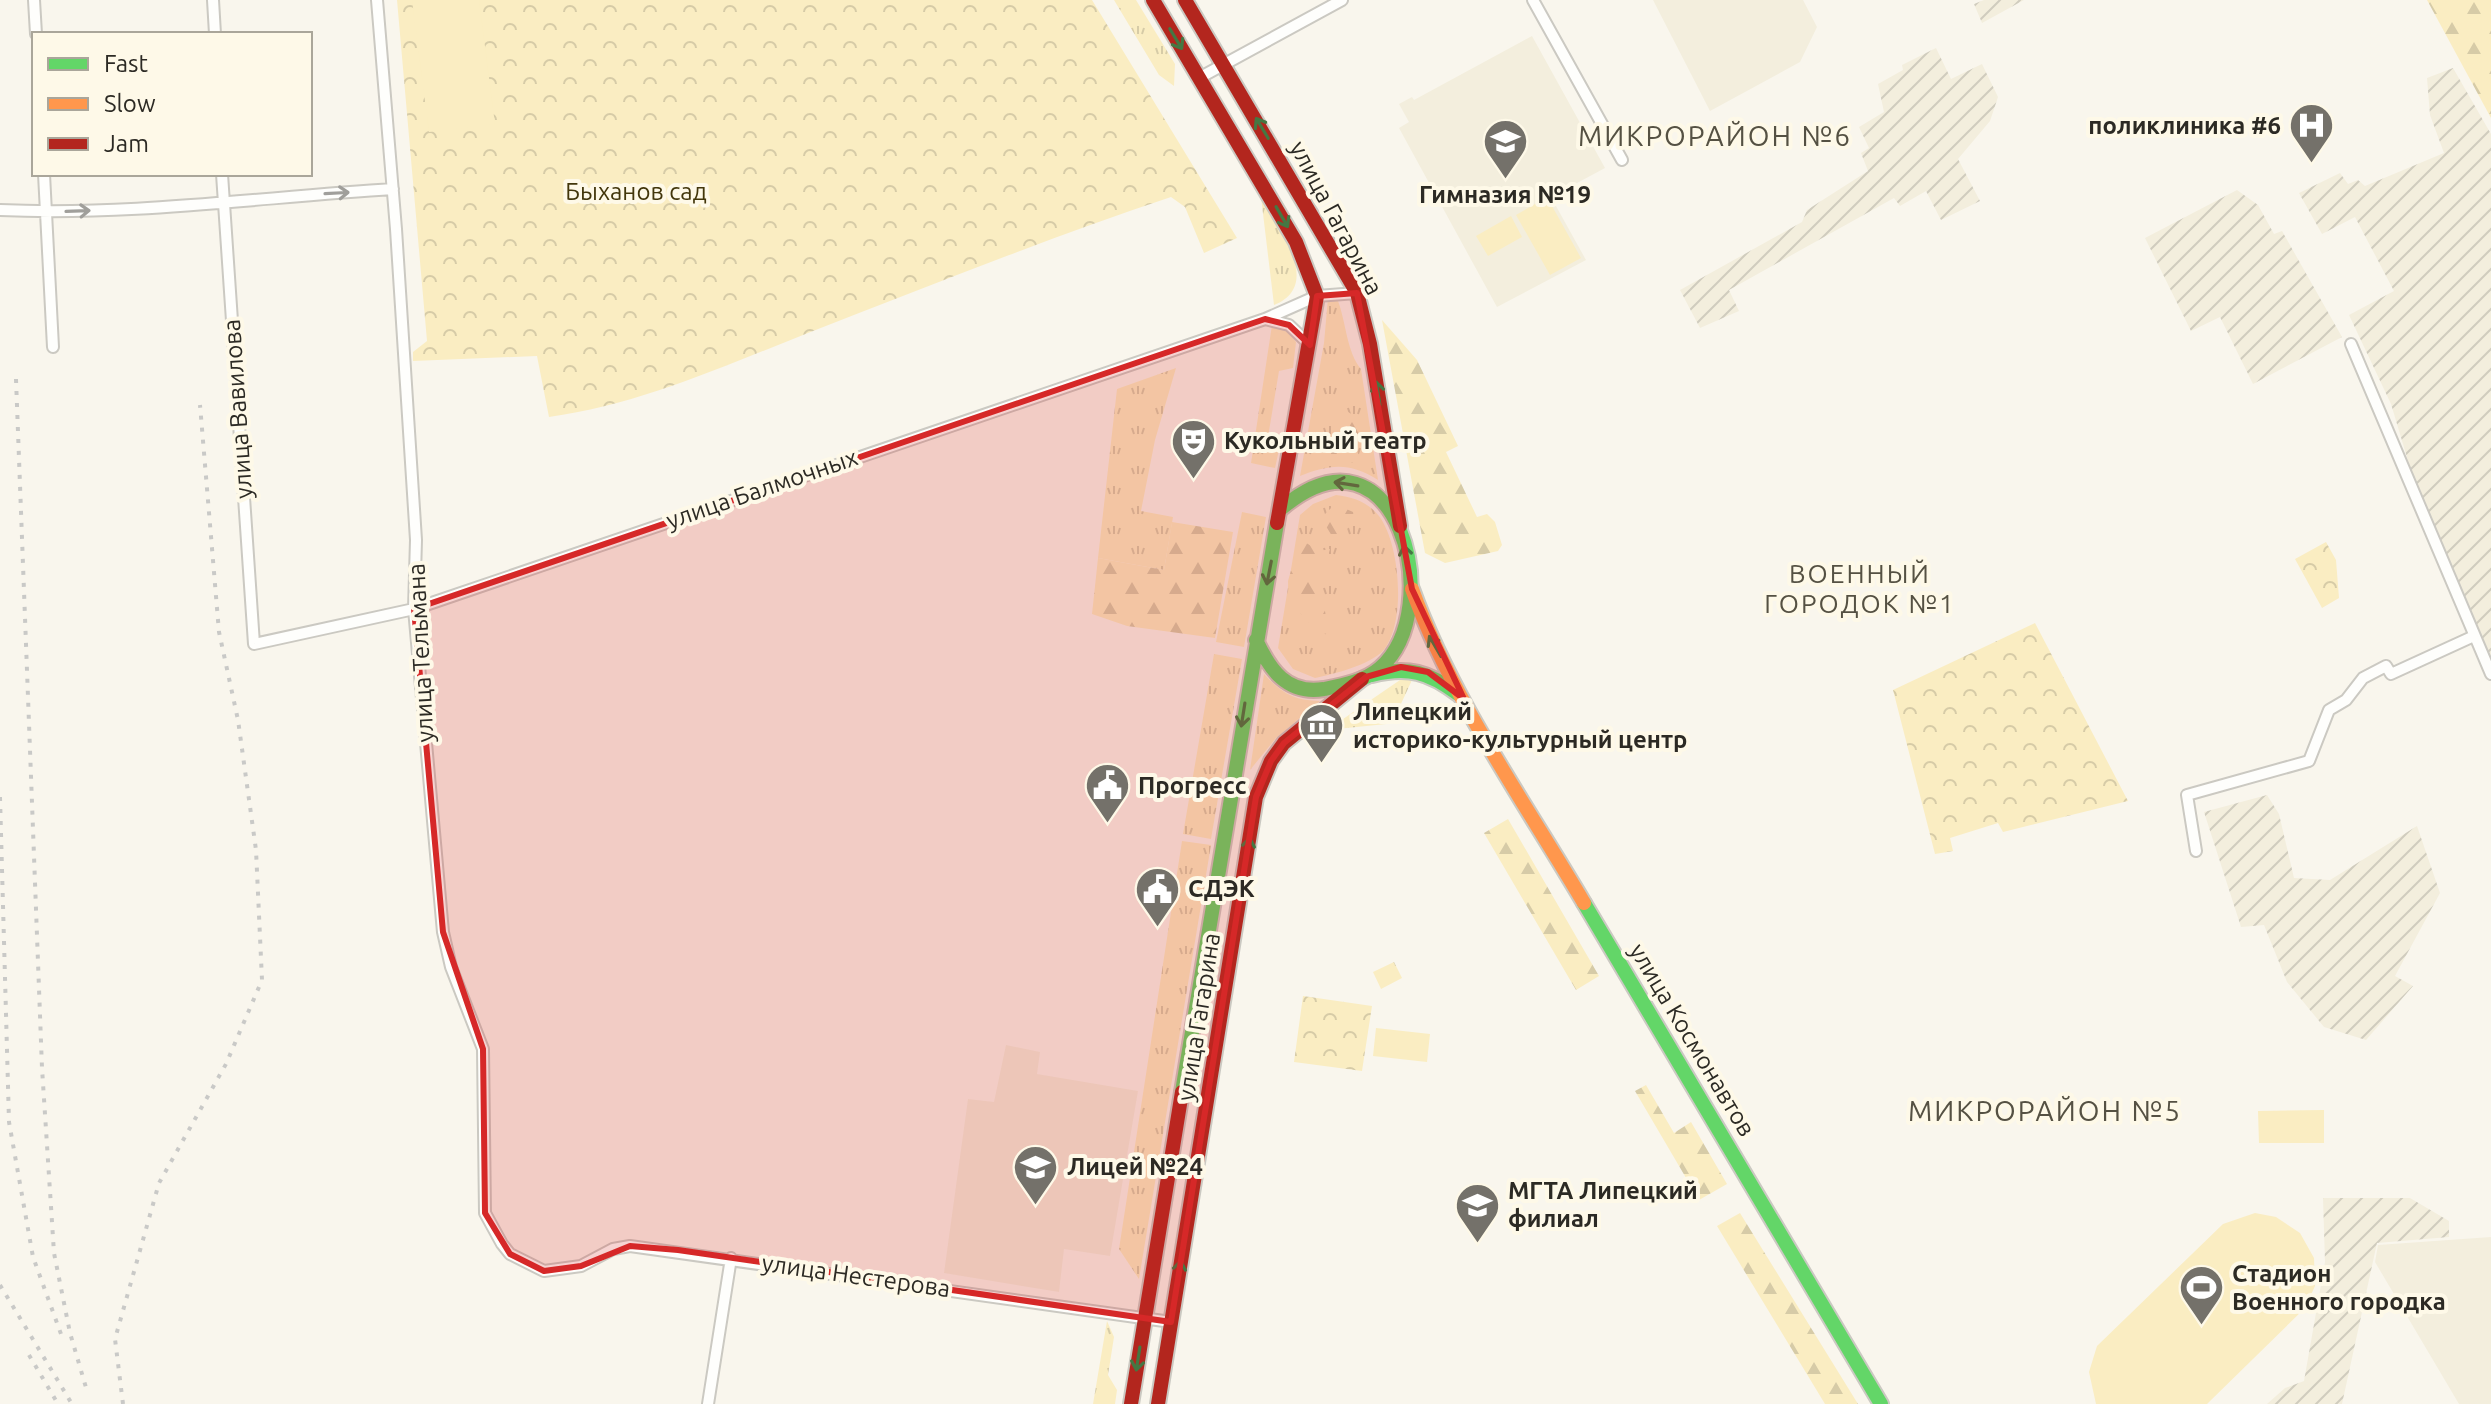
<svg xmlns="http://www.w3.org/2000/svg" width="2491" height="1404" font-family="Ubuntu,sans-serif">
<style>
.built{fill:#f3eedd}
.industrial{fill:url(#industrial-furrows)}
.grass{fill:url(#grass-tufts)}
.forest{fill:url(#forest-firs)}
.park{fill:url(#park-crowns)}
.garden{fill:#faedc2}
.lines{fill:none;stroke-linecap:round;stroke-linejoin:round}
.street-casing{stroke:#cbc9c2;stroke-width:14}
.fast-casing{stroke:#cbc9c2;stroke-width:18}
.slow-casing{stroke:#cbc9c2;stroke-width:18}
.jam-casing{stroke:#cbc9c2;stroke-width:18}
.street{stroke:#fefefc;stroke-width:10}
.fast{stroke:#63d668;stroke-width:14}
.slow{stroke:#ff974d;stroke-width:14}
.jam{stroke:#b3261e;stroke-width:14}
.rail{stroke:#c9c9c7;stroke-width:4;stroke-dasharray:4 8;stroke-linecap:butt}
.oneway{stroke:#457743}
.oneway2{stroke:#a09f9b}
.marked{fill:#d62828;fill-opacity:0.2;stroke:#d62828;stroke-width:6;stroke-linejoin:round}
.labels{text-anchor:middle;stroke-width:8;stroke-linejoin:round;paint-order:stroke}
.poi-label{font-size:24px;font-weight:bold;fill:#2c2a24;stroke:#fef9e8;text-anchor:start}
.park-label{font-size:24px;fill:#42360b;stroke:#fef9e8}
.street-label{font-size:24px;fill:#2c2a24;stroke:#fef9e8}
.neighbourhood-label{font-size:26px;letter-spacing:2px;fill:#555143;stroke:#fef9e8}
.quarter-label{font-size:28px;letter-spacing:2px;fill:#555143;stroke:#fef9e8}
</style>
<defs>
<pattern id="industrial-furrows" width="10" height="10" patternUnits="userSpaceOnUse" patternTransform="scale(2)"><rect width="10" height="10" fill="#f3eedd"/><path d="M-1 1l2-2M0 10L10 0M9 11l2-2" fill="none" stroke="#d0ccbe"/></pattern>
<pattern id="grass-tufts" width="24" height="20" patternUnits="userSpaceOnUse" patternTransform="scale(2)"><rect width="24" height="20" fill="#faedc2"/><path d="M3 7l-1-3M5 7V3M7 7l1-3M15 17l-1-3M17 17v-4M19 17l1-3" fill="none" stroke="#d6cba7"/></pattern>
<pattern id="forest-firs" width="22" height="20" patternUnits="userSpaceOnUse" patternTransform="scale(2)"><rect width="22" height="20" fill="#faedc2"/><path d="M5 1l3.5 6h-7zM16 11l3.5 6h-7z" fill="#d6cba7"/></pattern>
<pattern id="park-crowns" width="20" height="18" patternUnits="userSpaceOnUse" patternTransform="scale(2)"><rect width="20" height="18" fill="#faedc2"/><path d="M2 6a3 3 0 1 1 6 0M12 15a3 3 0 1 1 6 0" fill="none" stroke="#d6cba7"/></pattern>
</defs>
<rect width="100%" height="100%" fill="#f9f6ed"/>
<!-- built -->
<path class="built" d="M 1653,0 L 1803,0 L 1817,27 L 1800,62 L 1710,111 Z
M 1532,36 L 1605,168 L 1551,197 L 1586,260 L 1497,307 L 1399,128 L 1409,122 L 1399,104 L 1412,97 L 1414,100 Z
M 1006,1045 L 1040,1052 L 1037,1074 L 1138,1091 L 1110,1256 L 1064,1249 L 1059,1292 L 944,1273 L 968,1099 L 994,1102 Z
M 2491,1237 L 2491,1404 L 2459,1404 L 2375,1262 L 2378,1245 Z"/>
<!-- industrial -->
<path class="industrial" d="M 1984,0 L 2024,0 L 1982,23 L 1974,4 Z
M 1936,48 L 1951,79 L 1982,64 L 1998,97 L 1990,121 L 1958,159 L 1980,201 L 1941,220 L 1926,191 L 1900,206 L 1894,198 L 1729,290 L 1739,311 L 1700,328 L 1680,290 L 1802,222 L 1807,210 L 1868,171 L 1861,153 L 1869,148 L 1859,127 L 1884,112 L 1878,84 L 1903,70 L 1902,65 Z
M 2453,68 L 2491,134 L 2491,658 L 2415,484 L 2391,404 L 2349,315 L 2394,291 L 2355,217 L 2322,234 L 2299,193 L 2340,173 L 2348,184 L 2358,180 L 2365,186 L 2444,153 L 2430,115 L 2427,78 Z
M 2237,190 L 2258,205 L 2274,234 L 2282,231 L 2342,337 L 2253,384 L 2220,317 L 2191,331 L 2145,238 Z
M 2267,795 L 2279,814 L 2294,878 L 2330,880 L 2417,826 L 2440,893 L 2395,976 L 2413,986 L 2366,1040 L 2324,1027 L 2287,982 L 2264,925 L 2241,927 L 2204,812 Z
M 2323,1198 L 2410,1198 L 2449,1221 L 2449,1237 L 2377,1243 L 2342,1404 L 2267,1404 L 2285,1388 L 2304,1381 L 2325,1262 Z"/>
<!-- grass -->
<path class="grass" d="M 1114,0 L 1136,0 L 1175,64 L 1174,86 L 1159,75 Z
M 1261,197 C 1278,227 1324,285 1274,305 Z
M 1328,298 L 1338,301 C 1346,322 1347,353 1361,369 L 1378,480 C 1350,462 1330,464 1300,476 L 1324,343 Z
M 1272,325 L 1287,330 L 1296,342 L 1293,368 L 1279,371 L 1267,443 L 1279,450 L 1275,468 L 1251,463 Z
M 1176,368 L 1155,440 L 1141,511 L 1173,517 L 1164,570 L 1098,558 L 1117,389 Z
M 1336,495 C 1353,497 1368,502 1379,516 C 1400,543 1407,623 1383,651 C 1369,665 1334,674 1315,678 L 1293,669 L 1278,648 L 1300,515 L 1313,504 Z
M 1242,512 L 1266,517 L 1244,647 L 1216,642 Z
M 1214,654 L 1242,659 L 1211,839 L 1183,834 Z
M 1264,674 C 1281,693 1295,701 1320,701 L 1276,738 L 1250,770 Z
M 1400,680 L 1412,680 L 1400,706 L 1386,724 L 1327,730 Z
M 1182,841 L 1211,845 L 1139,1279 L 1119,1249 Z
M 1107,1321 L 1114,1337 L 1108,1375 L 1117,1390 L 1115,1404 L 1093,1404 Z"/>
<!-- forest -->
<path class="forest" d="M 2427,0 L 2491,0 L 2491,118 Z
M 1382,320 L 1417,360 L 1458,446 L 1446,452 L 1477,517 L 1487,514 L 1495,522 L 1502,545 L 1498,551 L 1445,563 L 1425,553 Z
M 1343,409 L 1363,421 L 1365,442 L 1355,448 L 1359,455 L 1353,463 L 1333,459 L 1331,454 L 1335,418 Z
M 1335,504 L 1353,512 L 1354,519 L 1343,535 L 1332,536 L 1321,518 Z
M 1172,522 L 1233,532 L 1215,638 L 1127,626 L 1092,614 L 1098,558 L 1164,570 Z
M 1300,539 L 1319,551 L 1330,549 L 1327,559 L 1317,564 L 1313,574 L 1321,587 L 1326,617 L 1347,626 L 1342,636 C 1309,636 1309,614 1289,606 L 1288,581 Z
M 1508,819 L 1599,976 L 1576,990 L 1484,833 Z
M 1646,1085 L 1674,1133 L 1691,1122 L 1727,1184 L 1699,1200 L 1635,1091 Z
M 1740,1213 L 1858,1404 L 1825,1404 L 1717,1226 Z"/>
<!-- park -->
<path class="park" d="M 397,0 L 1092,0 L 1237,238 L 1204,253 L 1185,207 L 1171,197 C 1048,238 929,286 808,333 C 724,366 639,405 549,417 L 537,356 L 413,361 L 413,352 L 427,341 Z
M 2326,542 L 2336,560 L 2339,598 L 2322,608 L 2295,559 Z
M 2035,623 L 2128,801 L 2003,832 L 1998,823 L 1950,838 L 1953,851 L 1935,854 L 1893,690 Z
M 1394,962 L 1402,978 L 1381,989 L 1373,972 Z
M 1303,996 L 1372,1006 L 1362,1071 L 1294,1062 Z"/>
<!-- garden -->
<path class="garden" d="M 412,0 L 479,0 L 495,124 L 429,132 Z
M 1547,197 L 1581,258 L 1550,275 L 1516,215 Z
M 1511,216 L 1522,237 L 1488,256 L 1476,236 Z
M 1376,1028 L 1430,1034 L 1427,1062 L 1373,1056 Z
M 2324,1110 L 2324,1143 L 2259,1143 L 2258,1111 Z
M 2255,1213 L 2276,1217 L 2300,1233 L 2314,1258 L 2315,1286 L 2305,1308 L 2207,1404 L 2096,1404 L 2089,1372 L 2097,1346 L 2223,1224 Z"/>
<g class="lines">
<defs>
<path id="street" d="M 34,0 L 36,34
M 213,0 L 215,34
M 377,0 L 396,229 L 416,540 L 414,609 L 443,932 L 451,967 L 483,1049 L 485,1213 L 502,1244 L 510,1254 L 544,1271 L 581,1266 L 613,1249 L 630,1246 L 1171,1322
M 1533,0 L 1622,160
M 1199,78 L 1342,0
M 44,174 L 53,347
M 222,174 L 254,644 L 414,609 L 1265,319 L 1317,296 L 1357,293
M 0,210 C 132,216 262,197 393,189
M 1265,319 L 1289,325 L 1310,345
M 2351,344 L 2491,674
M 2196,851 L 2187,795 L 2309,761 L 2329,710 L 2346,700 L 2363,678 L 2386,666 L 2391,674 L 2474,636
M 708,1404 L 731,1258"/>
<path id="fast" d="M 1256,640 C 1270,670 1287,695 1324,689 C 1344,685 1365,681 1380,668 C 1448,609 1397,411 1282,508
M 1372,675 C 1408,666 1429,672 1458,694
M 1584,903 L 1881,1404
M 1182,1092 L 1277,523"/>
<path id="slow" d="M 1412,589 C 1452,700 1524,801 1584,903"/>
<path id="jam" d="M 1153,0 L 1296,242 L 1317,296 L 1277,523
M 1185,0 L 1357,293 L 1370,344 L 1400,526
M 1131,1404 L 1182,1092
M 1158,1404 L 1256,797 L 1271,761 L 1284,743 L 1362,679"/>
</defs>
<!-- street casing -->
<use href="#street" class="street-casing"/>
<!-- fast casing -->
<use href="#fast" class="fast-casing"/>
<!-- slow casing -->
<use href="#slow" class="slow-casing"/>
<!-- jam casing -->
<use href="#jam" class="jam-casing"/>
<!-- street -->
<use href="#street" class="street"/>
<!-- fast -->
<use href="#fast" class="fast"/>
<!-- slow -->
<use href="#slow" class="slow"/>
<!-- jam -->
<use href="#jam" class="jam"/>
<!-- rail -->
<path class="rail" d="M 16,379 L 42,1068 L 54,1253 L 70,1333 L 87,1391
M 0,797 L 9,1122 L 33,1257 L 61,1334
M 0,1285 L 72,1404
M 29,1355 L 58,1404
M 123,1404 L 115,1339 L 159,1183 L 226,1064 L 262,980 L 256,850 L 238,720 L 219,632 L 200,405"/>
</g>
<!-- one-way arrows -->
<defs><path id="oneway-shaft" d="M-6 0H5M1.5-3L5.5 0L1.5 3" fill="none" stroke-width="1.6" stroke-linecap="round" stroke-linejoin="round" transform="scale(2)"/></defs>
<g class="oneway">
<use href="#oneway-shaft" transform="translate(1176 39) rotate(59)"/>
<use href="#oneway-shaft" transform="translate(1262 128) rotate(-121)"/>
<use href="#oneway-shaft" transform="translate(1282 217) rotate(60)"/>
<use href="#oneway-shaft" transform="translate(1378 393) rotate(-99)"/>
<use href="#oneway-shaft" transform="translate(1346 484) rotate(-171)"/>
<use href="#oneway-shaft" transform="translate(1406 557) rotate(-100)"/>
<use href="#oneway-shaft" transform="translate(1269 573) rotate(101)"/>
<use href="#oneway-shaft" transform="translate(1435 646) rotate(-120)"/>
<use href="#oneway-shaft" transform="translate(1243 715) rotate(99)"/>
<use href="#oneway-shaft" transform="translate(1248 849) rotate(-81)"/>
<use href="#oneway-shaft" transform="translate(1179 1272) rotate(-81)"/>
<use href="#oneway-shaft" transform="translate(1138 1359) rotate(99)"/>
</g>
<g class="oneway2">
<use href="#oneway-shaft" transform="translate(337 193) rotate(-3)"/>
<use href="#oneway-shaft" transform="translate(78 211) rotate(-2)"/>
</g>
<!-- marked area -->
<path class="marked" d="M 1357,293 L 1412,589 L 1464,699 L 1428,672 L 1401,667 L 1366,677 L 1284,743 L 1271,761 L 1256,797 L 1171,1322 L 678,1250 L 630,1246 L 581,1266 L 544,1271 L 510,1254 L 485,1213 L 483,1049 L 443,932 L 414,609 L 1265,319 L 1289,325 L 1310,345 L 1317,296 Z"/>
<!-- icons -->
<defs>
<symbol id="hospital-pin" viewBox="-11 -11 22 30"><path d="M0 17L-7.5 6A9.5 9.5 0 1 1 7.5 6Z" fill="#74716a" stroke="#fef9e8"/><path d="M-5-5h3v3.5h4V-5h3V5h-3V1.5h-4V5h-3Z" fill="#fff"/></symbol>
<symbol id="school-pin" viewBox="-11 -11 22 30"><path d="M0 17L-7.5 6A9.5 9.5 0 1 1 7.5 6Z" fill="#74716a" stroke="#fef9e8"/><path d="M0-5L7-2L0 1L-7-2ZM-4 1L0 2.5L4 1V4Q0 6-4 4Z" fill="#fff"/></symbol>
<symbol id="theatre-pin" viewBox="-11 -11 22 30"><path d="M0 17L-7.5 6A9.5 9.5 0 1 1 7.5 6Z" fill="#74716a" stroke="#fef9e8"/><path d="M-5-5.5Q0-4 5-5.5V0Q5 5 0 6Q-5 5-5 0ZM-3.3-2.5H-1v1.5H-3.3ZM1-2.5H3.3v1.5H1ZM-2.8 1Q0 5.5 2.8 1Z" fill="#fff"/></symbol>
<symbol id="museum-pin" viewBox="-11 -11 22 30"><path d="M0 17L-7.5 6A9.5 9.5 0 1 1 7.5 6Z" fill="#74716a" stroke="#fef9e8"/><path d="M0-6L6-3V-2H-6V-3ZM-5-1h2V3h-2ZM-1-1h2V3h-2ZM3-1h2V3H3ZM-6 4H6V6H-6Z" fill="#fff"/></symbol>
<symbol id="civic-pin" viewBox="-11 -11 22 30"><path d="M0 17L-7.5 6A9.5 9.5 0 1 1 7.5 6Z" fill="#74716a" stroke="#fef9e8"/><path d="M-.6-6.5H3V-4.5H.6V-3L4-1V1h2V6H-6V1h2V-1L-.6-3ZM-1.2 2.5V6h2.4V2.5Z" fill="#fff"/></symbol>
<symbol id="university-pin" viewBox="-11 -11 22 30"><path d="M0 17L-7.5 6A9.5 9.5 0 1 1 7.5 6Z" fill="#74716a" stroke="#fef9e8"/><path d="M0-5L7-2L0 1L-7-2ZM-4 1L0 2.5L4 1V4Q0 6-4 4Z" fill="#fff"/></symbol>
<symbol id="stadium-pin" viewBox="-11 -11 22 30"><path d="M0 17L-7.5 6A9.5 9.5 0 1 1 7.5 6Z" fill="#74716a" stroke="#fef9e8"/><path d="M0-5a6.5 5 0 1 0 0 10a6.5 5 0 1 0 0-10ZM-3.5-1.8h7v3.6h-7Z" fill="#fff"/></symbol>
</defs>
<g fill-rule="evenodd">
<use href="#hospital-pin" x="2286" y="100" width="51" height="69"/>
<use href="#school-pin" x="1480" y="116" width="51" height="69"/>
<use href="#theatre-pin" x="1168" y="416" width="51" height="69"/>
<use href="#museum-pin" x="1296" y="700" width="51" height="69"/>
<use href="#civic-pin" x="1082" y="760" width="51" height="69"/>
<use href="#civic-pin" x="1132" y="864" width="51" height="69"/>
<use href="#school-pin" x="1010" y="1142" width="51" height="69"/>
<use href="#university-pin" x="1452" y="1180" width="51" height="69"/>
<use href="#stadium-pin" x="2176" y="1262" width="51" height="69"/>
</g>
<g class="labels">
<!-- poi labels -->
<g class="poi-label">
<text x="2281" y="134" text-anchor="end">поликлиника #6</text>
<text x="1505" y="203" text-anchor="middle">Гимназия №19</text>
<text x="1224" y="449">Кукольный театр</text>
<text x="1353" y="720">Липецкий<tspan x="1353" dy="28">историко-культурный центр</tspan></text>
<text x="1138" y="794">Прогресс</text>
<text x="1188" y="897">СДЭК</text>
<text x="1067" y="1175">Лицей №24</text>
<text x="1508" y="1199">МГТА Липецкий<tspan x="1508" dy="28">филиал</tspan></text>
<text x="2232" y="1282">Стадион<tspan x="2232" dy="28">Военного городка</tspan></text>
</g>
<!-- park labels -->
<g class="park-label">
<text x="636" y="200">Быханов сад</text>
</g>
<!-- street labels -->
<g class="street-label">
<text transform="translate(1336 218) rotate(62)" y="8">улица Гагарина</text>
<text transform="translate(238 409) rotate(-94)" y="8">улица Вавилова</text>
<text transform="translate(762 489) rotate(-19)" y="8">улица Балмочных</text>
<text transform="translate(421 653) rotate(-93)" y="8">улица Тельмана</text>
<text transform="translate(1199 1017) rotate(-81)" y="8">улица Гагарина</text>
<text transform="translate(1692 1040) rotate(59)" y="8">улица Космонавтов</text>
<text transform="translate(856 1276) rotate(8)" y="8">улица Нестерова</text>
</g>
<!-- neighbourhood labels -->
<g class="neighbourhood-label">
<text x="1860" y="583">ВОЕННЫЙ<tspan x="1860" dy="30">ГОРОДОК №1</tspan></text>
</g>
<!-- quarter labels -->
<g class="quarter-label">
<text x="1715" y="146">МИКРОРАЙОН №6</text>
<text x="2045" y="1121">МИКРОРАЙОН №5</text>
</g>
</g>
<!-- legend -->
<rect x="32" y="32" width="280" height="144" fill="#fef9e8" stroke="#aaa69a" stroke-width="2"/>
<rect x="48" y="58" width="40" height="12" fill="#63d668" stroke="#aaa69a" stroke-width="2"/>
<text x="104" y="72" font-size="24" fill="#2c2a24">Fast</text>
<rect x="48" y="98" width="40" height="12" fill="#ff974d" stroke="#aaa69a" stroke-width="2"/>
<text x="104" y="112" font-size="24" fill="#2c2a24">Slow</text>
<rect x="48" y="138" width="40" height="12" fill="#b3261e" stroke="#aaa69a" stroke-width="2"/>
<text x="104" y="152" font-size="24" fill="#2c2a24">Jam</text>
</svg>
